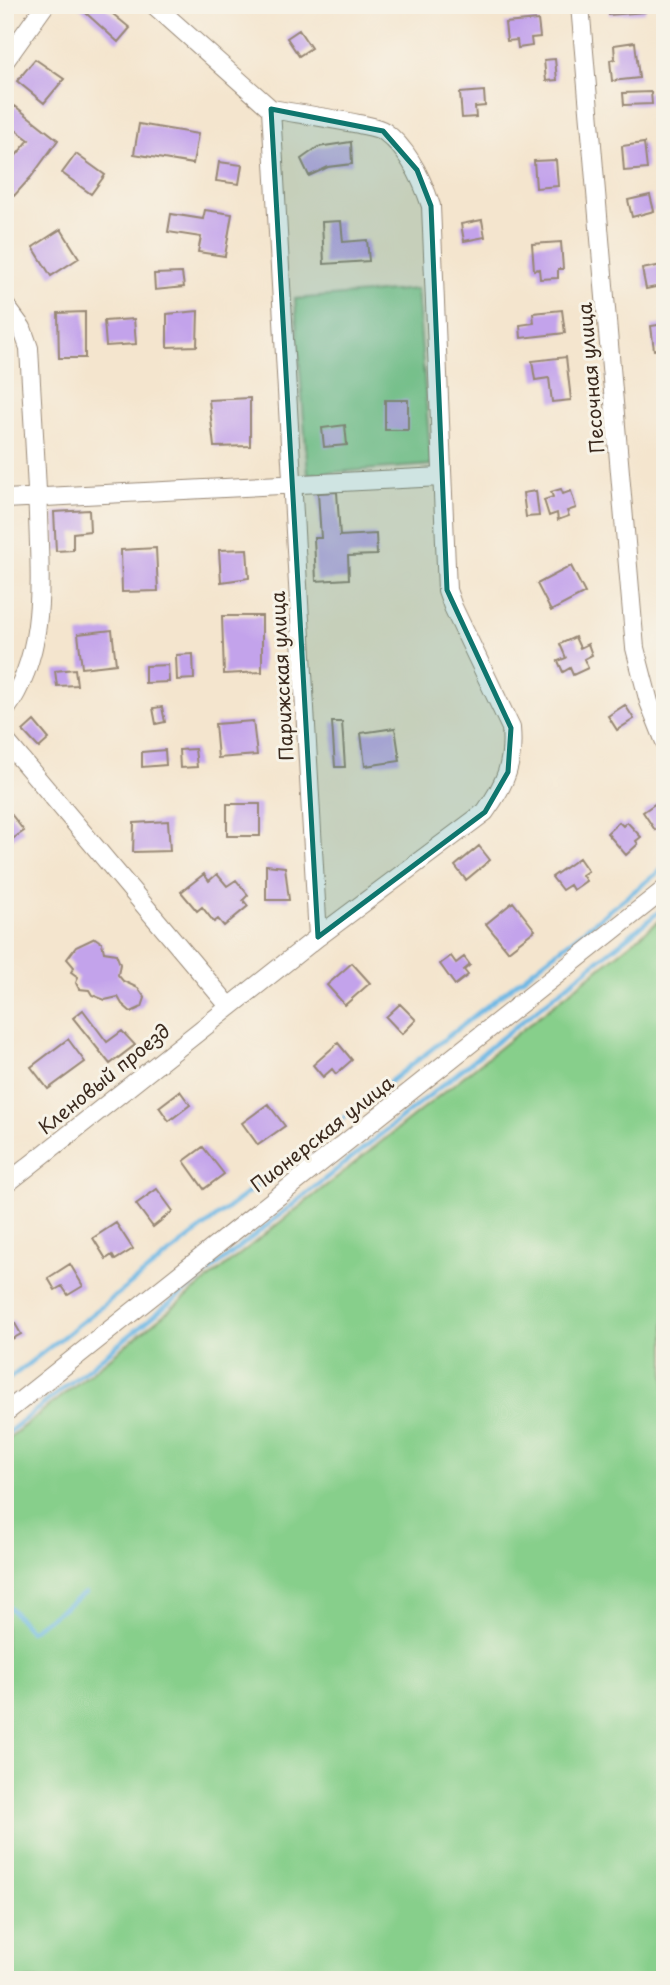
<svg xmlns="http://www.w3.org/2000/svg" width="670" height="1985" font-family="'Playpen Sans',sans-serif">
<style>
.green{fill:#87cf8b;stroke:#617c54;stroke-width:2}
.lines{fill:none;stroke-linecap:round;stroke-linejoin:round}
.stream{stroke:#6cb8e5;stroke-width:4.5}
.building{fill:#c3a3eb}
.street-casing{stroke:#988876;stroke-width:20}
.street{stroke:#fff;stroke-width:18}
.marked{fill:#0f766e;fill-opacity:0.2;stroke:#0f766e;stroke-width:5;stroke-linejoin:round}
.labels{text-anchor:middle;stroke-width:6;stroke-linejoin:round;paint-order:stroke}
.street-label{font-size:19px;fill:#3b2a1e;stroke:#f7f3e8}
</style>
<rect width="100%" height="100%" fill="#f7f3e8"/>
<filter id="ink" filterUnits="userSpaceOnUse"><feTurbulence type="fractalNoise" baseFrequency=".0143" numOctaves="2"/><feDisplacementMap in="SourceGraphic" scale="14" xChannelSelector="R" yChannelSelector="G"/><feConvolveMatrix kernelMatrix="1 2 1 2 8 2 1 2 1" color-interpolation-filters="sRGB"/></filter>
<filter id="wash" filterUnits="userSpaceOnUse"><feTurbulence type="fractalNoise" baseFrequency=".00686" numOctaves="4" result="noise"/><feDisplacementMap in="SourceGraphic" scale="28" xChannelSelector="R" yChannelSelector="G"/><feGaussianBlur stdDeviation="1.57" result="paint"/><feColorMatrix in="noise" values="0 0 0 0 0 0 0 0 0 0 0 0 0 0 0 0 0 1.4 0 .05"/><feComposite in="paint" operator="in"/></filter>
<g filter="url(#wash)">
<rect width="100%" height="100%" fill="#f4e5ce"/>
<!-- green -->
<path class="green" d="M 417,289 L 431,465 L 308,474 L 295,299 Z
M 665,916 L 665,1980 L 5,1980 L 5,1441 Z"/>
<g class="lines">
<!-- stream -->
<path class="stream" d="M 5,1382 L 665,867
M 5,1435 L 665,907
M 5,1602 L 30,1631 L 85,1593"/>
</g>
<g id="blocks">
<!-- building -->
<path class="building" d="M 77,5 L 102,5 L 130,28 L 118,42 Z
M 609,5 L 645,5 L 645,12 L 609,15 Z
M 538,20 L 540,37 L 531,38 L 532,46 L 518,48 L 517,40 L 507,41 L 505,23 Z
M 299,30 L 311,48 L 299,56 L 287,38 Z
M 635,42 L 639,78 L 612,81 L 610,60 L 615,59 L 614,45 Z
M 35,59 L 64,79 L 44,103 L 17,81 Z
M 555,59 L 557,80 L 546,81 L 544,60 Z
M 484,91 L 485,106 L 475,107 L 476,117 L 462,118 L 460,93 Z
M 651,92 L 652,104 L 624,105 L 623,93 Z
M 15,106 L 58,140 L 31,177 L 14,196 L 5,189 L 5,154 L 14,158 L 29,140 L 5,122 L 5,117 Z
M 139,124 L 198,134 L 193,164 L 134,154 Z
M 351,142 L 352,164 L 328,167 L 309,176 L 301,159 L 318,147 Z
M 644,143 L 647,169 L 624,171 L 622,146 Z
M 76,154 L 105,175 L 91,194 L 62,173 Z
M 556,160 L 558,186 L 536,188 L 534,161 Z
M 219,162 L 242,165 L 239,184 L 216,181 Z
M 650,195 L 654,211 L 632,217 L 628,200 Z
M 205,210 L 232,214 L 225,256 L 198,252 L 201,237 L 168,232 L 171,214 L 203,219 Z
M 482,220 L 485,237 L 464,241 L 461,224 Z
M 341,221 L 343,242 L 367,240 L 369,261 L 324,264 L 322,222 Z
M 61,229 L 79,258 L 51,276 L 33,247 Z
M 561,242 L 563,269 L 558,269 L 558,278 L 540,279 L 539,269 L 534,270 L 532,244 Z
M 662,265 L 665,285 L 646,289 L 642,269 Z
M 182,273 L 184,287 L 155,290 L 154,274 Z
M 562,310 L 565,333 L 521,338 L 520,325 L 534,323 L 533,313 Z
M 198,311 L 197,346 L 167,347 L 167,314 Z
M 85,312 L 85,358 L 59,358 L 58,313 Z
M 134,319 L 136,344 L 106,346 L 104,321 Z
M 665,324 L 665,354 L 662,354 L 662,349 L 654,350 L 651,326 Z
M 566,357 L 571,400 L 552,402 L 549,378 L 535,380 L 532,361 Z
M 250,398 L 250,446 L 214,447 L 209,400 Z
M 385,400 L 408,400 L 408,430 L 385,430 Z
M 665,400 L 665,433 L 663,433 L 658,401 Z
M 345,425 L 347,445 L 324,447 L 322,428 Z
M 561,489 L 563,494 L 571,491 L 576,508 L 567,511 L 569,516 L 558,520 L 557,513 L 549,516 L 544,500 L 553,497 L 551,492 Z
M 536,491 L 539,516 L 526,517 L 523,493 Z
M 337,492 L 340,536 L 376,534 L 377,555 L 348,556 L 349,579 L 316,581 L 314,538 L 321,538 L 318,493 Z
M 89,510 L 90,531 L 73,533 L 73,550 L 56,551 L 54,512 Z
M 156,548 L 158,591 L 122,592 L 121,550 Z
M 247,549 L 249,578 L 221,582 L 219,550 Z
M 571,566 L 585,593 L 551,611 L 537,584 Z
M 222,616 L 262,616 L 262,672 L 224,674 Z
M 112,630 L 116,664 L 82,668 L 78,634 Z
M 575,637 L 580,648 L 588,644 L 592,655 L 584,659 L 588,668 L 573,675 L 570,668 L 563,672 L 558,661 L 566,658 L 560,644 Z
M 193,654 L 194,679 L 177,680 L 176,655 Z
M 168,665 L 169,682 L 145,683 L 145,666 Z
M 75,669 L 77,685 L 57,686 L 55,671 Z
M 625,705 L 634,719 L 617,730 L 608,716 Z
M 162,707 L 165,722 L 156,724 L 153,708 Z
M 34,721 L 49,739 L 39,748 L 23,731 Z
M 253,721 L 257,755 L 218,758 L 215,724 Z
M 332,722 L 342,722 L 345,767 L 335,767 Z
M 395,728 L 400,761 L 365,766 L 361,733 Z
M 195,749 L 197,767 L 180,768 L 179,750 Z
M 165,750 L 166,765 L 142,767 L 142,752 Z
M 665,797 L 665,823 L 655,830 L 643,812 Z
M 227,804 L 260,804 L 260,836 L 227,836 Z
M 5,806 L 24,831 L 5,844 Z
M 168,821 L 170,851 L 133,852 L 134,823 Z
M 619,822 L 623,826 L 627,822 L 641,837 L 636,841 L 638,844 L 626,855 L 607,833 Z
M 479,846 L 490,860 L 466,880 L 455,866 Z
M 579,858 L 588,871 L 582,875 L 586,881 L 573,890 L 570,885 L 562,890 L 552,877 Z
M 266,865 L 285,867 L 289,900 L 266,900 Z
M 204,874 L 209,881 L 217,874 L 227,886 L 236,880 L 248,895 L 243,900 L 248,906 L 224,926 L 218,919 L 214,922 L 202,907 L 197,911 L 181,892 Z
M 513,902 L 535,930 L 508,951 L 486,924 Z
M 95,938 L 102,943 L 104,952 L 116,954 L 120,964 L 118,975 L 123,981 L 138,988 L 145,998 L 142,1007 L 131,1012 L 122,1004 L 118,997 L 105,1000 L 92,995 L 89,990 L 79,989 L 76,983 L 78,977 L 71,972 L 74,967 L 67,959 L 76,947 Z
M 451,956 L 456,963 L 464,957 L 470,965 L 464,970 L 468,975 L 455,985 L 440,964 Z
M 352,963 L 370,983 L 345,1005 L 327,985 Z
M 400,1004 L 416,1020 L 402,1034 L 386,1017 Z
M 83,1010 L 107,1042 L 122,1031 L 135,1045 L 110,1064 L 73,1018 Z
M 68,1039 L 85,1062 L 48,1089 L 31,1067 Z
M 338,1043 L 352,1060 L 336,1074 L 332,1069 L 323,1077 L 313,1065 Z
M 180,1091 L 190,1105 L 169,1121 L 159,1107 Z
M 268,1104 L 285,1126 L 258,1145 L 242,1123 Z
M 203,1147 L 224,1174 L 204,1189 L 184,1161 Z
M 157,1189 L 173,1211 L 153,1227 L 136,1204 Z
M 116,1223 L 133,1249 L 115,1260 L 112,1255 L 106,1259 L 93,1238 Z
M 70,1264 L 83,1286 L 68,1295 L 62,1286 L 55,1290 L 48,1278 Z
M 13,1320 L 21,1334 L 12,1339 L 5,1329 L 5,1324 Z"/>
</g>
</g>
<g filter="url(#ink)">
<use href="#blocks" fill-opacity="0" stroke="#988876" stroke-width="2"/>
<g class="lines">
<defs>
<path id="street" d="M 154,5 L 271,109 L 318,937
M 580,5 L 635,648 L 649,702 L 665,742
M 5,61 L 45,5
M 5,305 L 22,328 L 29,348 C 32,404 36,459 38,515 C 40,583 47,652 5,711
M 5,499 L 441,477
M 5,740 L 229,1006
M 5,1185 L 318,937 L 485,812 C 506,783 514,763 511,728 L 453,607 L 447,590 L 431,206 C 422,179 409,150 385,132 C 378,127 367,126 359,124 C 330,118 301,114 271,109
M 5,1413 L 665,889"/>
</defs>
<!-- street casing -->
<use href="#street" class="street-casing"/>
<!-- street -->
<use href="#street" class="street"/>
</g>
</g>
<!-- marked area -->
<path class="marked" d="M 271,109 L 383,131 L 417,170 L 431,206 L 447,590 L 511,728 L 508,772 L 485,812 L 318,937 Z"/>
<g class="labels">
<!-- street labels -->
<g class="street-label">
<text transform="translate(591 378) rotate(-95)" y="7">Песочная улица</text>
<text transform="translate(282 676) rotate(-93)" y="7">Парижская улица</text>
<text transform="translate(104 1079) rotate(-39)" y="7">Кленовый проезд</text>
<text transform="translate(322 1134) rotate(-38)" y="7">Пионерская улица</text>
</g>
</g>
<!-- margin -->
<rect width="670" height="1985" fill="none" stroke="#f7f3e8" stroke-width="28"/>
</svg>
